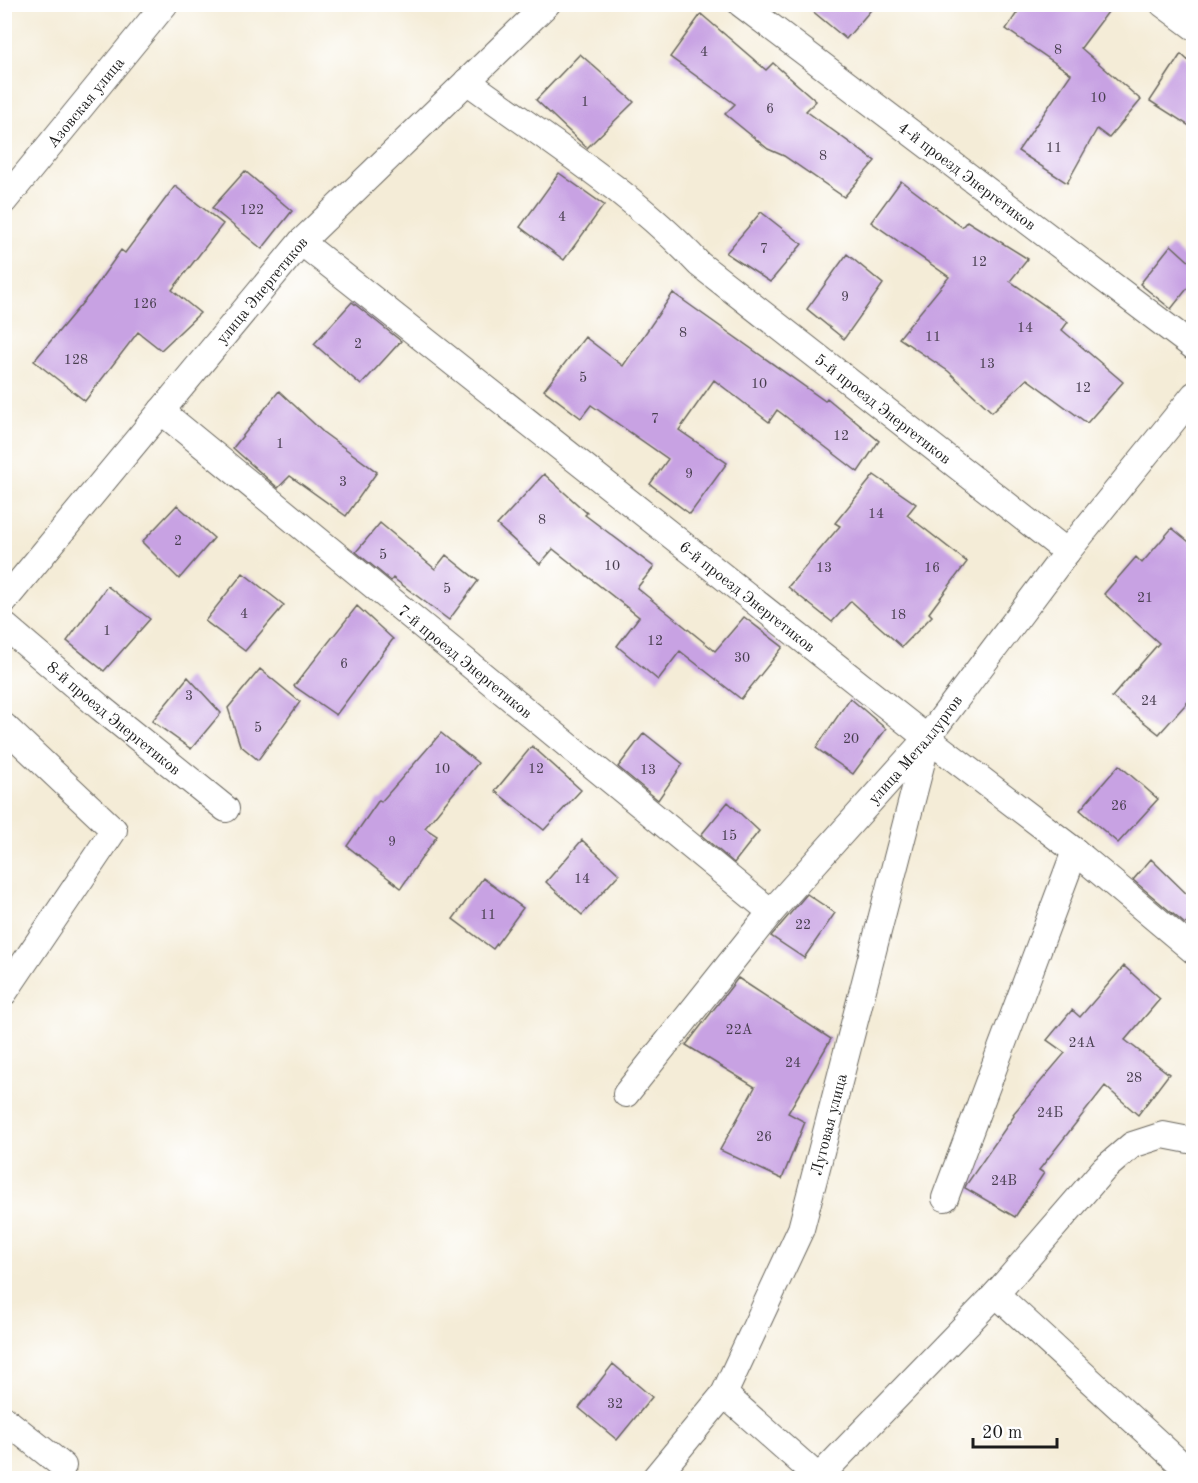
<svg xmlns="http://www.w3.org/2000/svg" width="1198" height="1483" font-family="'Old Standard TT',serif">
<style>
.building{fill:#c8a2e3}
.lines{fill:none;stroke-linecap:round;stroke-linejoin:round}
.street-casing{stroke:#68655d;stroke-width:28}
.street{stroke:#fff;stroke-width:26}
.labels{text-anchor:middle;stroke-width:4.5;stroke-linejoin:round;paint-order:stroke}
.number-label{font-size:14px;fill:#473e4e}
.street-label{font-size:16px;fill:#1c1c1c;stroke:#fff}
</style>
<rect width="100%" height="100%" fill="#fff"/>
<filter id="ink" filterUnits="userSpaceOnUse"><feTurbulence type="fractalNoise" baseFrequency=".0167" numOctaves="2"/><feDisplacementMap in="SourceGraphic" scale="12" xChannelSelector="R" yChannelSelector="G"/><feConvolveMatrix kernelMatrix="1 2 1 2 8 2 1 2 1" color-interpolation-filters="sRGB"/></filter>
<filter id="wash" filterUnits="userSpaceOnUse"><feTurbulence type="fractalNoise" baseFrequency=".008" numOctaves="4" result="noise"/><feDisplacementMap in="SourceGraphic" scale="24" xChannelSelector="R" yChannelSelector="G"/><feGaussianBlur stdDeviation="1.35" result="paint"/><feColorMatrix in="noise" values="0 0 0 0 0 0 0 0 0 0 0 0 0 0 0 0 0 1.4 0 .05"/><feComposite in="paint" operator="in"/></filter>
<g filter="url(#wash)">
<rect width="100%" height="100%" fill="#f4ecd7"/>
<g id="blocks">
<!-- building -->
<path class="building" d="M 804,4 L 876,4 L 846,39 Z
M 1023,4 L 1114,4 L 1081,48 L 1141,100 L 1109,138 L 1097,129 L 1067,183 L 1018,151 L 1071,74 L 1006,29 Z
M 701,14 L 766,70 L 773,63 L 816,101 L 806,111 L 875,161 L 844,197 L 784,156 L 768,149 L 725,114 L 735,104 L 670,57 Z
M 580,54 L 634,102 L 587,148 L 536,100 Z
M 1181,54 L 1194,66 L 1194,129 L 1150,101 Z
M 245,171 L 292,211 L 262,249 L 212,208 Z
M 559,173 L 604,205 L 564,260 L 520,227 Z
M 901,181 L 962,227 L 967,221 L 1028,259 L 1010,281 L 1068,322 L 1062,330 L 1123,382 L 1087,423 L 1027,379 L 992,412 L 948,371 L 899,338 L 949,277 L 871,222 Z
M 175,186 L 223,224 L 172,290 L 200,313 L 161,350 L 138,332 L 85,401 L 34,361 L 90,294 L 121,250 L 125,253 Z
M 761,212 L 802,244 L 770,282 L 726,253 Z
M 1171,245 L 1194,266 L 1194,280 L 1171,309 L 1140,284 Z
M 847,254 L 883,284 L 844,339 L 807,309 Z
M 673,293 L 825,401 L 827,398 L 879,441 L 858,472 L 777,410 L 769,422 L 714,380 L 679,430 L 727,463 L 690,514 L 650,484 L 668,459 L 591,405 L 581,418 L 544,390 L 585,337 L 623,366 Z
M 352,302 L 401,341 L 361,385 L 314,344 Z
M 279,391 L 324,433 L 377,472 L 346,516 L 290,476 L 278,488 L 233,448 Z
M 544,474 L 587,513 L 585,515 L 654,567 L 637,588 L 715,651 L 744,617 L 783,647 L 741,699 L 680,651 L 658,680 L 617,646 L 639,617 L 553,549 L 540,564 L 497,525 Z
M 874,475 L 916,504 L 907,515 L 967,562 L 929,613 L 932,616 L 902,647 L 851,601 L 832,622 L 788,587 L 840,526 L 835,523 Z
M 177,505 L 214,538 L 179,579 L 142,542 Z
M 380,523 L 435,569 L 446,555 L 478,581 L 449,620 L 393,578 L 391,581 L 356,552 Z
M 1172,528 L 1194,546 L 1194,695 L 1159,734 L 1112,697 L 1159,643 L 1104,594 L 1136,557 L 1142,563 Z
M 243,573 L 284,605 L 245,651 L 205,621 Z
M 107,586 L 150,619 L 104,671 L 67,641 Z
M 357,606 L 393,639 L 336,715 L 294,686 Z
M 260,669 L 300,702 L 258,760 L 240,745 L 228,708 Z
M 188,677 L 221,713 L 191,749 L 152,721 Z
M 850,698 L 886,729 L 853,774 L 816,748 Z
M 441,733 L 478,763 L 425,828 L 437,836 L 401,888 L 347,846 L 379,800 L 381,802 Z
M 644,733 L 683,764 L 658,800 L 618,767 Z
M 532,746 L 581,790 L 544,830 L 495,791 Z
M 1119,765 L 1158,799 L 1118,843 L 1080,810 Z
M 728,802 L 759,831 L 734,863 L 701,835 Z
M 582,840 L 619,874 L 582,915 L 546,882 Z
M 1151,859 L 1194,901 L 1194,914 L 1185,924 L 1133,880 Z
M 483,878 L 523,908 L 493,949 L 453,919 Z
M 807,894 L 835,913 L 804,958 L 771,936 Z
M 1124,966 L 1160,999 L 1125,1040 L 1169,1074 L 1138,1115 L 1105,1086 L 1039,1170 L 1044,1173 L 1015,1217 L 965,1188 L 966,1185 L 1014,1116 L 1013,1114 L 1065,1053 L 1047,1040 L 1072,1010 L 1080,1017 Z
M 738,978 L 831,1039 L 788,1113 L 805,1122 L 782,1179 L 720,1150 L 755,1087 L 686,1045 Z
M 613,1364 L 652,1397 L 617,1440 L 579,1408 Z"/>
</g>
</g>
<g filter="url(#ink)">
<use href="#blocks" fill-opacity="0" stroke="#68655d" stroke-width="1.5"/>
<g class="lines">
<defs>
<g id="street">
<path id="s1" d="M 741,4 L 1194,347"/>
<path d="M 1163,4 L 1194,27"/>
<path id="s2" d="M 467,81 C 546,139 632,192 699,264 L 1067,552"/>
<path id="s3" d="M 4,201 L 165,4"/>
<path id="s4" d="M 301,242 L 927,738 L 1075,851 L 1194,951"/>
<path id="s5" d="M 161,411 L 771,912"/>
<path id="s6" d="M 4,601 L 301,242 L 547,4"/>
<path id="s7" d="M 4,625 L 101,708 L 226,809"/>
<path d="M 4,726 L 114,830 L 4,993"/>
<path id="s8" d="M 626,1094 L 771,912 L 927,738 L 1067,552 L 1194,395"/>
<path d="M 945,1198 L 1075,851"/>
<path d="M 996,1294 L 1194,1476"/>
<path d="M 724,1394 L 819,1478"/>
<path d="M 4,1419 L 63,1466"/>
<path id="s9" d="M 655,1478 L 724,1394 L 801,1229 L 927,742"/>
<path d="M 818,1478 L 996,1294 L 1104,1169 L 1132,1145 L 1163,1135 L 1194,1141"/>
</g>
</defs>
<!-- street casing -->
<use href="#street" class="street-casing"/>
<!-- street -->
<use href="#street" class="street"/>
</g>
</g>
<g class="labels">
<!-- number labels -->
<g class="number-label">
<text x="1058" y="54">8</text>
<text x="704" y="56">4</text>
<text x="1098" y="102">10</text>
<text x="585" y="106">1</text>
<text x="770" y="113">6</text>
<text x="1054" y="152">11</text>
<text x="823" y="160">8</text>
<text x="252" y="214">122</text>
<text x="562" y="221">4</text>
<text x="764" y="253">7</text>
<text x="979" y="266">12</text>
<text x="845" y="301">9</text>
<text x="145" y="308">126</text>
<text x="1025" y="332">14</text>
<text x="683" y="337">8</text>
<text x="933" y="341">11</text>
<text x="358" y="348">2</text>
<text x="76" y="364">128</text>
<text x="987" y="368">13</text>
<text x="583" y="382">5</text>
<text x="759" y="388">10</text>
<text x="1083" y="392">12</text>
<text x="655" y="423">7</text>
<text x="841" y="440">12</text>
<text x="280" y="448">1</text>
<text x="689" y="478">9</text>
<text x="343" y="486">3</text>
<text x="876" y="518">14</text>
<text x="542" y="524">8</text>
<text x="178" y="545">2</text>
<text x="383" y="559">5</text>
<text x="612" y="570">10</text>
<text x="824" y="572">13</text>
<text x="932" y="572">16</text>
<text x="447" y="593">5</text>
<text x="1145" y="602">21</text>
<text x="244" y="618">4</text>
<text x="898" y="619">18</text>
<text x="107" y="635">1</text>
<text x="655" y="645">12</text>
<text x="742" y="662">30</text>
<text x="344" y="668">6</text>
<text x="189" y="700">3</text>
<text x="1149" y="705">24</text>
<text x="258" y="732">5</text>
<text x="851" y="743">20</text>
<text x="442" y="773">10</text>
<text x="536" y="773">12</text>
<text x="648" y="774">13</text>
<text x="1119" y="810">26</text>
<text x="729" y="840">15</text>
<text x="392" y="846">9</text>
<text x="582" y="883">14</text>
<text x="488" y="919">11</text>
<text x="803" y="929">22</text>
<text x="739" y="1034">22А</text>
<text x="1082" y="1047">24А</text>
<text x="793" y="1067">24</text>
<text x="1134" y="1082">28</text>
<text x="1050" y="1117">24Б</text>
<text x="764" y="1141">26</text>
<text x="1004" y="1185">24В</text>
<text x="615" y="1408">32</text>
</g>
<!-- street labels -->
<g class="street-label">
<text dy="6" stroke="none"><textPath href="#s3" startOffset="128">Азовская улица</textPath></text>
<text dy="6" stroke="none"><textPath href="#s1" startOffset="284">4-й проезд Энергетиков</textPath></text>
<text dy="6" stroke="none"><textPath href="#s6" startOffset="404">улица Энергетиков</textPath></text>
<text dy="6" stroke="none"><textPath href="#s2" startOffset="530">5-й проезд Энергетиков</textPath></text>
<text dy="6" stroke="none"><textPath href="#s4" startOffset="570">6-й проезд Энергетиков</textPath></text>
<text dy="6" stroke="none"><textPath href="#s5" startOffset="394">7-й проезд Энергетиков</textPath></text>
<text dy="6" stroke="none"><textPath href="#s7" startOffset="144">8-й проезд Энергетиков</textPath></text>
<text dy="6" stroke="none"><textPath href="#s8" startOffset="450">улица Металлургов</textPath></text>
<text dy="6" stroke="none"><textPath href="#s9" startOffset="399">Луговая улица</textPath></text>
</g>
</g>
<!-- margin -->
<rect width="1198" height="1483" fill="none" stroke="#fff" stroke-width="24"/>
<!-- scale -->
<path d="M973 1438v9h84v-9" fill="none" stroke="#1c1c1c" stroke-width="3"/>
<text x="982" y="1438" font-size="18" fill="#1c1c1c" stroke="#ffffff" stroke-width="4.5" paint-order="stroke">20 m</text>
</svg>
